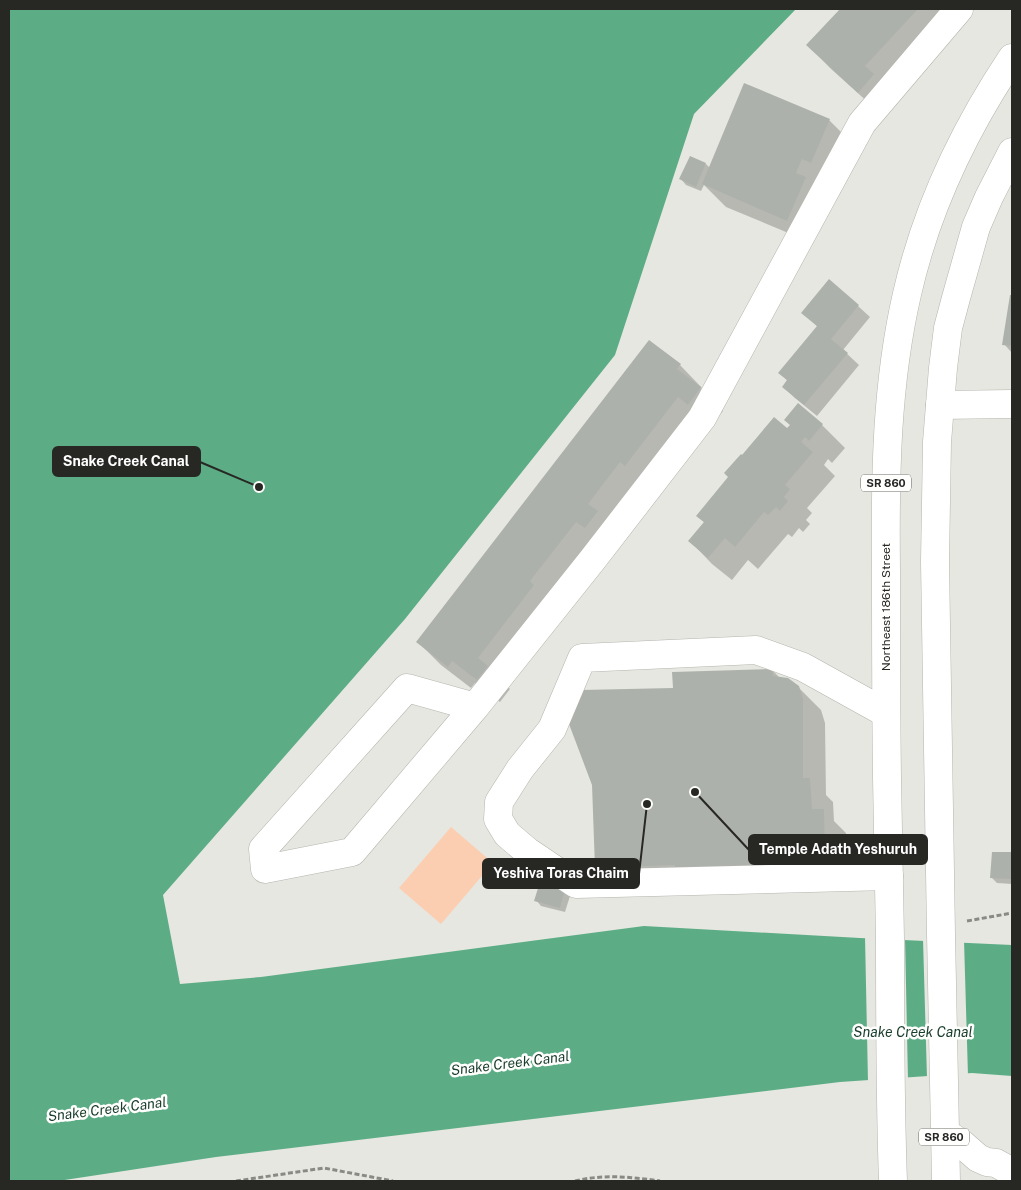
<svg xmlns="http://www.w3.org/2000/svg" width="1021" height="1190" font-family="'Public Sans',sans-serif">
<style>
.green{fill:#fcceb1}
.water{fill:#5cad85}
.pier{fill:#e6e7e0}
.shadow{fill:#0003}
.building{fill:#adb1ab}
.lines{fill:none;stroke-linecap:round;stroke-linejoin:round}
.minor-casing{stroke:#b4b5ae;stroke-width:29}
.major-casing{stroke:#b4b5ae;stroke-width:29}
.path{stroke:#898a85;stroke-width:3;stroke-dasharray:5 2.5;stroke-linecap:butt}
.minor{stroke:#fff;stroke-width:28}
.major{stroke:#fff;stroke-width:28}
.labels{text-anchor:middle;stroke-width:5;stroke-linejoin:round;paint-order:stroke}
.shield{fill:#fffffe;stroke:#686865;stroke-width:1}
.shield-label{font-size:11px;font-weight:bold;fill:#272724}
.street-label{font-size:12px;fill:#272724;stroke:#fffffe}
.water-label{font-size:14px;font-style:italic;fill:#193d2c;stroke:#fffffe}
.leader{fill:none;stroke:#272724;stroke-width:2}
.callout-dot{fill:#272724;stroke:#fffffe;stroke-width:2}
.callout{fill:#272724;stroke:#272724;stroke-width:2}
.callout-label{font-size:14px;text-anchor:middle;font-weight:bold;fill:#fff}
</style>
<rect width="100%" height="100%" fill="#e6e7e0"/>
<!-- green -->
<path class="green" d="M 451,827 L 493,863 L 441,924 L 399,888 Z"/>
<!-- water -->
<path class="water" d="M 9,9 L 796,9 L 694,114 L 615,355 L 405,619 L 163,895 L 180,984 L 261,977 L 644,926 L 860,938 L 1012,945 L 1012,1076 L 972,1073 L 840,1082 L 216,1157 L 58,1181 L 9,1181 Z"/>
<!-- pier -->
<path class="pier" d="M 865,936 L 905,938 L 908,1080 L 868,1082 Z
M 923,939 L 964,940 L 968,1076 L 927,1078 Z"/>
<!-- shadow -->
<path class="shadow" d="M 841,9 L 952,9 L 881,114 L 830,68 L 808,45 Z
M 829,120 L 852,143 L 810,242 L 726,207 L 704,185 L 701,191 L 686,185 L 681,179 L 706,164 L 710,168 Z
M 829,281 L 858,306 L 870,317 L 843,350 L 859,365 L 817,416 L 795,398 L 784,387 L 788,381 L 780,373 L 818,327 L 803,313 Z
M 1011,296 L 1012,297 L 1012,353 L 1004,344 Z
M 680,365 L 702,388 L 701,389 L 723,411 L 501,680 L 510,689 L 500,702 L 475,683 L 471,688 L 441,665 L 418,642 Z
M 798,405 L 822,425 L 845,448 L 832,463 L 828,459 L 824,465 L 835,476 L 807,508 L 812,513 L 806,520 L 810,524 L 803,532 L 799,528 L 792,537 L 788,534 L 758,569 L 748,560 L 732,580 L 712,564 L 690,541 L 705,523 L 697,516 L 730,477 L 742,457 L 787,430 L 791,425 Z
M 772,670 L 780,678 L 798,687 L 821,710 L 825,723 L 826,795 L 833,802 L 834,821 L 846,833 L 847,885 L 619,891 L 596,868 L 674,689 Z
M 993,853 L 1012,854 L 1012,884 L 997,883 L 992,878 Z
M 564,891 L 570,896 L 565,912 L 541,906 L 536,900 Z"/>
<!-- building -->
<path class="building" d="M 840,9 L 918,9 L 865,66 L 874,74 L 858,93 L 806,45 Z
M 744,83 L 830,119 L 811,163 L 802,159 L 796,173 L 806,177 L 787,221 L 702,184 Z
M 690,156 L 706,163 L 696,187 L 679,179 Z
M 829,279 L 859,305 L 831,339 L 848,353 L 804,405 L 782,387 L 787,380 L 778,373 L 817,326 L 801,313 Z
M 1010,295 L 1012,295 L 1012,346 L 1002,345 Z
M 649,340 L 681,364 L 677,369 L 701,387 L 688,405 L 678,397 L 625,466 L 620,462 L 588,504 L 598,511 L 585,528 L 576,522 L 530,581 L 534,585 L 478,658 L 488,666 L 477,680 L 452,661 L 448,667 L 416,642 Z
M 798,403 L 823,424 L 809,441 L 805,437 L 801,442 L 813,452 L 785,485 L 790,489 L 784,497 L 788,501 L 780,511 L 776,507 L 768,515 L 764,512 L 735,547 L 725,538 L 708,558 L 688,541 L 704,522 L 696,516 L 728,477 L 724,473 L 741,454 L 742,455 L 774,417 L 787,428 L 790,425 L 784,420 Z
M 772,669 L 773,676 L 788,678 L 799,686 L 803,699 L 803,778 L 810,778 L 812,809 L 824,809 L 825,863 L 675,871 L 675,865 L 595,868 L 592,785 L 569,724 L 581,690 L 673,688 L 672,672 Z
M 992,852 L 1012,852 L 1012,879 L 990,878 Z
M 540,882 L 565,889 L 560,908 L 534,901 Z"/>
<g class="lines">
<defs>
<path id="minor" d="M 940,405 L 1012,404
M 475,707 L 407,688 L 263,849 L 265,869 L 352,852 L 475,707 L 593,559 L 702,418 L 862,123 L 959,9
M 886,713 L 803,667 L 756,650 L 582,658 L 552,729 L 520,769 L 499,802 L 498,819 L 507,834 L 527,851 L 576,884 L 889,876
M 944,1132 L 962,1144 L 978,1158 L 987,1162 L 996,1163 L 1005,1168"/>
<path id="major" d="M 893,1181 C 890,1101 890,1020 890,939 C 889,885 888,831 887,777 C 886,708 886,639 886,570 C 885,477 886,385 907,294 C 926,210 964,130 1012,58
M 946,1181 L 941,934 L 935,562 L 937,442 L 943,368 L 948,328 L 956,298 L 976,227 L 989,197 L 1012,152"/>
</defs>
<!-- minor casing -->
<use href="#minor" class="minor-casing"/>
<!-- major casing -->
<use href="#major" class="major-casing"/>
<!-- path -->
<path class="path" d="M 967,921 L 1012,913
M 236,1181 L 324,1168 L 393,1181
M 575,1181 C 603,1174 632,1177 660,1181"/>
<!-- minor -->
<use href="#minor" class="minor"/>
<!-- major -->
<use href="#major" class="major"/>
</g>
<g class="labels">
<!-- shield labels -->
<g class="shield">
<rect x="861" y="474.5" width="50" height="17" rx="4"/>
<rect x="919" y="1128.5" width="50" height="17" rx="4"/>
</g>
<g class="shield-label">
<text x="886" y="487">SR 860</text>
<text x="944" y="1141">SR 860</text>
</g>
<!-- street labels -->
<g class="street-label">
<text transform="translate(886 607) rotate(-90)" y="4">Northeast 186th Street</text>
</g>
<!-- water labels -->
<g class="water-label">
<text x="913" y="1037">Snake Creek Canal</text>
<text transform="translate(510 1063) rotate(-7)" y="5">Snake Creek Canal</text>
<text transform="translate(107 1109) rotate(-7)" y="5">Snake Creek Canal</text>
</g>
</g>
<!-- callouts -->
<path class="leader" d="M259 487L200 462M695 792L749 850M647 804L639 874"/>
<g class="callout-dot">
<circle cx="259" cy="487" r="5"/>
<circle cx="695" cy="792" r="5"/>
<circle cx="647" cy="804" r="5"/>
</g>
<g class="callout">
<rect x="53" y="447" width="147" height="29" rx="5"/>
<rect x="749" y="835" width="178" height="29" rx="5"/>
<rect x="483" y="859" width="156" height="29" rx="5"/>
</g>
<g class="callout-label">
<text x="126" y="466">Snake Creek Canal</text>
<text x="838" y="854">Temple Adath Yeshuruh</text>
<text x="561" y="878">Yeshiva Toras Chaim</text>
</g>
<!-- border -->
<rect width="1021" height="1190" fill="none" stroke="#272724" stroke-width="20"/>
</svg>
